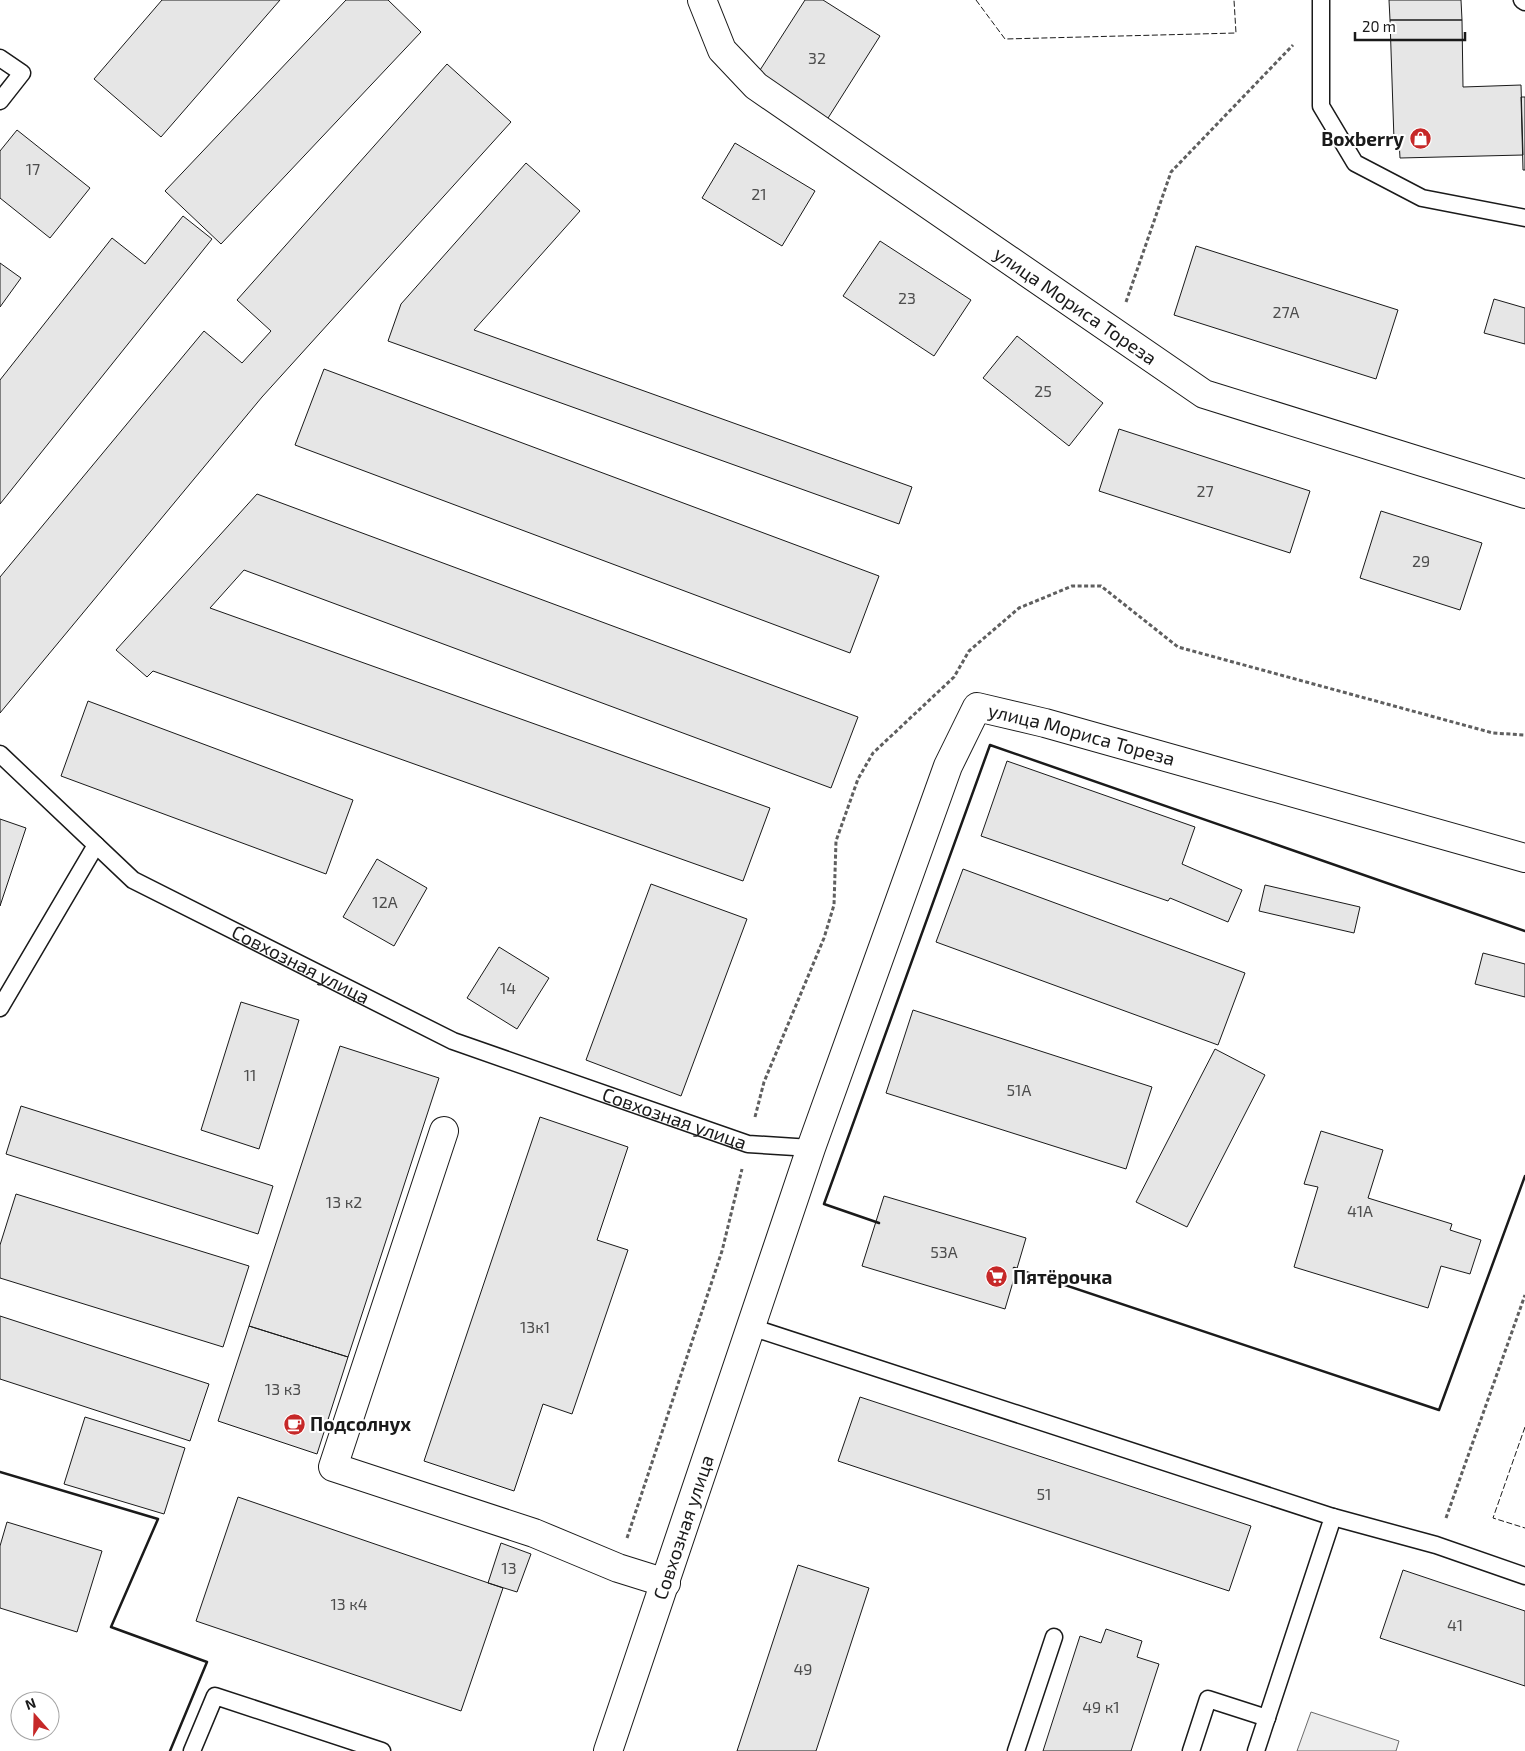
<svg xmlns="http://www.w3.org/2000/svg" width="1525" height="1751" font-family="'Exo 2',sans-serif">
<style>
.green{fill:#ededed;stroke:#6a6a6a}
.building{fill:#e6e6e6;stroke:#1a1a1a}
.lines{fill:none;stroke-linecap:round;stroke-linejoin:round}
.service-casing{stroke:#1a1a1a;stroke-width:19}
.minor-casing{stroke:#1a1a1a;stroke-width:30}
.path{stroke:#5f5f5f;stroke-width:3;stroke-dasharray:4 2.5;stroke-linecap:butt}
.service{stroke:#fff;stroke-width:16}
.minor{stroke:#fff;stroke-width:28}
.fence{stroke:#1a1a1a;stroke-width:1;stroke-dasharray:6 2.5;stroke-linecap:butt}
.wall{stroke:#1a1a1a;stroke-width:2.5}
.labels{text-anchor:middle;stroke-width:4;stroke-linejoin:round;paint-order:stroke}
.number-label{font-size:16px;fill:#4d4d4d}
.poi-label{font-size:19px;font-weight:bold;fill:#1a1a1a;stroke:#fff;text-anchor:start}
.street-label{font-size:19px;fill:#1a1a1a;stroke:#fff}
</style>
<rect width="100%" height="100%" fill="#fff"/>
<!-- green -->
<path class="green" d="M 1311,1712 L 1399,1741 L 1396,1751 L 1297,1751 Z"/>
<!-- building -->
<path class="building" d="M 162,0 L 280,0 L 161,137 L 94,79 Z
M 346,0 L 388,0 L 421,32 L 221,244 L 165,191 Z
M 805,0 L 823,0 L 880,36 L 823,126 L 753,81 Z
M 1389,0 L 1461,0 L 1462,20 L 1390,20 Z
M 1390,20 L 1462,20 L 1463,87 L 1521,85 L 1523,155 L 1400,158 L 1399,140 L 1394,140 Z
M 447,64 L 511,122 L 262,397 L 0,713 L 0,577 L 204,331 L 242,363 L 271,331 L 237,300 Z
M 1521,97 L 1525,97 L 1525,170 L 1523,170 Z
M 17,130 L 90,188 L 50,238 L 0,198 L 0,151 Z
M 735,143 L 815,191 L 782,246 L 702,198 Z
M 526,163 L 580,211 L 474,330 L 912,487 L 899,524 L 388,341 L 401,304 Z
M 183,216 L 212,239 L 0,504 L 0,380 L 112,238 L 145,264 Z
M 880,241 L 971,300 L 934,356 L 843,296 Z
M 1196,246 L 1398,310 L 1376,379 L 1174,315 Z
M 0,263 L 21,278 L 0,307 Z
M 1494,299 L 1525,308 L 1525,344 L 1484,333 Z
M 1017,336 L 1103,403 L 1069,446 L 983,378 Z
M 324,369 L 879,576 L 850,653 L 295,445 Z
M 1119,429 L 1310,491 L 1290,553 L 1099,491 Z
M 257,494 L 858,717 L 831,788 L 244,570 L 210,608 L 770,808 L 743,881 L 153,671 L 147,677 L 116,650 Z
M 1381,511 L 1482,543 L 1460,610 L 1360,578 Z
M 88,701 L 353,800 L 326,874 L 61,776 Z
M 1007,761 L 1195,827 L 1182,864 L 1242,890 L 1228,922 L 1170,898 L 1168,901 L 981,836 Z
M 0,819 L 26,828 L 0,906 Z
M 377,859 L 427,888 L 394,946 L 343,917 Z
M 963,869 L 1245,973 L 1218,1045 L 936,942 Z
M 651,884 L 747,919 L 681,1096 L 586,1060 Z
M 1265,885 L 1360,907 L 1354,933 L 1259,911 Z
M 499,947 L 549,978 L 517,1029 L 467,998 Z
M 1483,953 L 1525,964 L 1525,997 L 1475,984 Z
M 241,1002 L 299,1020 L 259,1149 L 201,1130 Z
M 913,1010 L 1152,1087 L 1126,1169 L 886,1093 Z
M 340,1046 L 439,1078 L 348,1357 L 249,1326 Z
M 1215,1049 L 1265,1075 L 1187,1227 L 1136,1202 Z
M 21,1106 L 273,1186 L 258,1234 L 6,1154 Z
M 540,1117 L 628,1147 L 597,1240 L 628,1250 L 572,1414 L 543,1404 L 514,1491 L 424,1461 Z
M 1321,1131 L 1383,1150 L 1368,1198 L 1452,1224 L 1450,1230 L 1481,1240 L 1470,1274 L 1441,1266 L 1428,1308 L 1294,1267 L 1318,1187 L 1304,1184 Z
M 16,1194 L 249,1266 L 223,1347 L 0,1278 L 0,1245 Z
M 884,1196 L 1026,1238 L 1005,1309 L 862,1266 Z
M 0,1316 L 209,1384 L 190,1441 L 0,1379 Z
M 249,1326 L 348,1357 L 317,1454 L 218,1421 Z
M 860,1397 L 1251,1526 L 1229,1591 L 838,1461 Z
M 85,1417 L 185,1448 L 164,1514 L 64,1484 Z
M 238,1497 L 503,1588 L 461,1711 L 196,1621 Z
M 7,1522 L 102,1551 L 77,1632 L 0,1608 L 0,1546 Z
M 501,1543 L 531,1554 L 517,1592 L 488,1583 Z
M 798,1565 L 869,1588 L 816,1751 L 737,1751 Z
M 1403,1570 L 1525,1611 L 1525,1686 L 1380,1638 Z
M 1106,1629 L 1142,1641 L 1137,1657 L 1159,1664 L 1131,1751 L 1043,1751 L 1080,1636 L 1101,1643 Z"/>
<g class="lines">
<defs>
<g id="service">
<path d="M 1321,0 L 1321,106 L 1355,163 L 1422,198 L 1525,218"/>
<path d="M 1522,0 L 1525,2"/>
<path d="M 0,58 L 22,73 L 0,101"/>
<path id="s1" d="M 0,754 L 133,880 L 453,1041 L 748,1144 L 811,1148"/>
<path d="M 0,1008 L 96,845"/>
<path d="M 751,1327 L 1333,1517 L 1256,1751"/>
<path d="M 1333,1517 L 1436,1545 L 1525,1576"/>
<path d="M 192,1751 L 215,1696 L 382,1751"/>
<path d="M 1016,1751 L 1054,1637"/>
<path d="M 1191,1751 L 1208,1699 L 1267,1718"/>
</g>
<g id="minor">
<path id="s2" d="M 702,0 L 722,50 L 756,86 L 1204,394 L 1525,494"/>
<path d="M 444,1131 L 333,1467 L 534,1533 L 618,1568 L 666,1583"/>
<path id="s3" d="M 608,1751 L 811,1148 L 948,766 L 977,707 L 1045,723 L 1525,858"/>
</g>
</defs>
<!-- service casing -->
<use href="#service" class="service-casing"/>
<!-- minor casing -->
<use href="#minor" class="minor-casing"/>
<!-- path -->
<path class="path" d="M 1126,302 L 1171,172 L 1293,45
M 755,1117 L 764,1082 L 824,938 L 834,905 L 836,841 L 858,779 L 873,753 L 954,677 L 969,651 L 1019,608 L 1072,586 L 1101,586 L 1178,647 L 1493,733 L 1525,735
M 1446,1518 L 1525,1295
M 627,1538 L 722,1251 L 742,1169"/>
<!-- service -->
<use href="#service" class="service"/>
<!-- minor -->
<use href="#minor" class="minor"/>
<!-- fence -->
<path class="fence" d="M 976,0 L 1005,39 L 1236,33 L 1234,0
M 1525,1427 L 1493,1518 L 1525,1528"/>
<!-- wall -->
<path class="wall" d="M 879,1223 L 824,1204 L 990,745 L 1525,931
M 1014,1268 L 1439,1410 L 1525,1176
M 0,1472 L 158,1519 L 111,1627 L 207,1662 L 170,1751"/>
</g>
<!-- icons -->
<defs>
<symbol id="shop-disc" viewBox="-11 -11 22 22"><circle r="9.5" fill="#c62828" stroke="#fff"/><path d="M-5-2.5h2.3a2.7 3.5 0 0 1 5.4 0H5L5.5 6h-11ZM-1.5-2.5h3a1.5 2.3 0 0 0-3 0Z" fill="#fff"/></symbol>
<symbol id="supermarket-disc" viewBox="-11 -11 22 22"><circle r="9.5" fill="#c62828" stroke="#fff"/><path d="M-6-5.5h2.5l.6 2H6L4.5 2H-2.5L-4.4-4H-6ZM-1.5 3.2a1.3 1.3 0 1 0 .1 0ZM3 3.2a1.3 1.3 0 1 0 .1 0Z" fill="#fff"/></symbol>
<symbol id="cafe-disc" viewBox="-11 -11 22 22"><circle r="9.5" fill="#c62828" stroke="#fff"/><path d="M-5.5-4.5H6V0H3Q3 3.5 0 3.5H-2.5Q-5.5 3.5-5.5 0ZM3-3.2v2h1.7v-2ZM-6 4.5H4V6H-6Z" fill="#fff"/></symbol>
</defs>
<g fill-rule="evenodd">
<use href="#shop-disc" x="1408" y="126" width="25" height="25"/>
<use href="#supermarket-disc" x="984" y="1264" width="25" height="25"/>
<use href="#cafe-disc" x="282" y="1412" width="25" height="25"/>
</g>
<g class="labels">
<!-- number labels -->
<g class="number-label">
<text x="817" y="64">32</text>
<text x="33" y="175">17</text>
<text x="759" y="200">21</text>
<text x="907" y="304">23</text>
<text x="1286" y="318">27А</text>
<text x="1043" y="397">25</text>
<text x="1205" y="497">27</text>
<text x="1421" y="567">29</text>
<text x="385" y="908">12А</text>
<text x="508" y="994">14</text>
<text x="250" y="1081">11</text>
<text x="1019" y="1096">51А</text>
<text x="344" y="1208">13 к2</text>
<text x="1360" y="1217">41А</text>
<text x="944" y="1258">53А</text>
<text x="535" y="1333">13к1</text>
<text x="283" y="1395">13 к3</text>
<text x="1044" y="1500">51</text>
<text x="509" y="1574">13</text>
<text x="349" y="1610">13 к4</text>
<text x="1455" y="1631">41</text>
<text x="803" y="1675">49</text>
<text x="1101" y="1713">49 к1</text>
</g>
<!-- poi labels -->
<g class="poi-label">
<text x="1404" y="146" text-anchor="end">Boxberry</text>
<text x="1013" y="1284">Пятёрочка</text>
<text x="310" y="1431">Подсолнух</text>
</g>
<!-- street labels -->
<g class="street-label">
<text dy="7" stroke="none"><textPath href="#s2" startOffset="491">улица Мориса Тореза</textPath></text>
<text dy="7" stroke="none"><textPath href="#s3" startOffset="1216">улица Мориса Тореза</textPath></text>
<text dy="7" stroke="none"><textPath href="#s1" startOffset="371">Совхозная улица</textPath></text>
<text dy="7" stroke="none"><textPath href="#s1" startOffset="776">Совхозная улица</textPath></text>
<text dy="7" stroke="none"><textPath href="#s3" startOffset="236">Совхозная улица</textPath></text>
</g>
</g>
<!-- north arrow -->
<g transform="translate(35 1716) rotate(340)"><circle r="24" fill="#ffffff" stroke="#a3a3a3"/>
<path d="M0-4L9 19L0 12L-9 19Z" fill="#c62828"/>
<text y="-8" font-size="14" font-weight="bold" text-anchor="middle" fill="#1a1a1a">N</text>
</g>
<!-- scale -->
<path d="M1355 32v8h110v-8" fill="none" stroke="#1a1a1a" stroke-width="2.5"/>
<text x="1362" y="32" font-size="15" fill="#1a1a1a" stroke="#ffffff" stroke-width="4" paint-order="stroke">20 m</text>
</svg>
